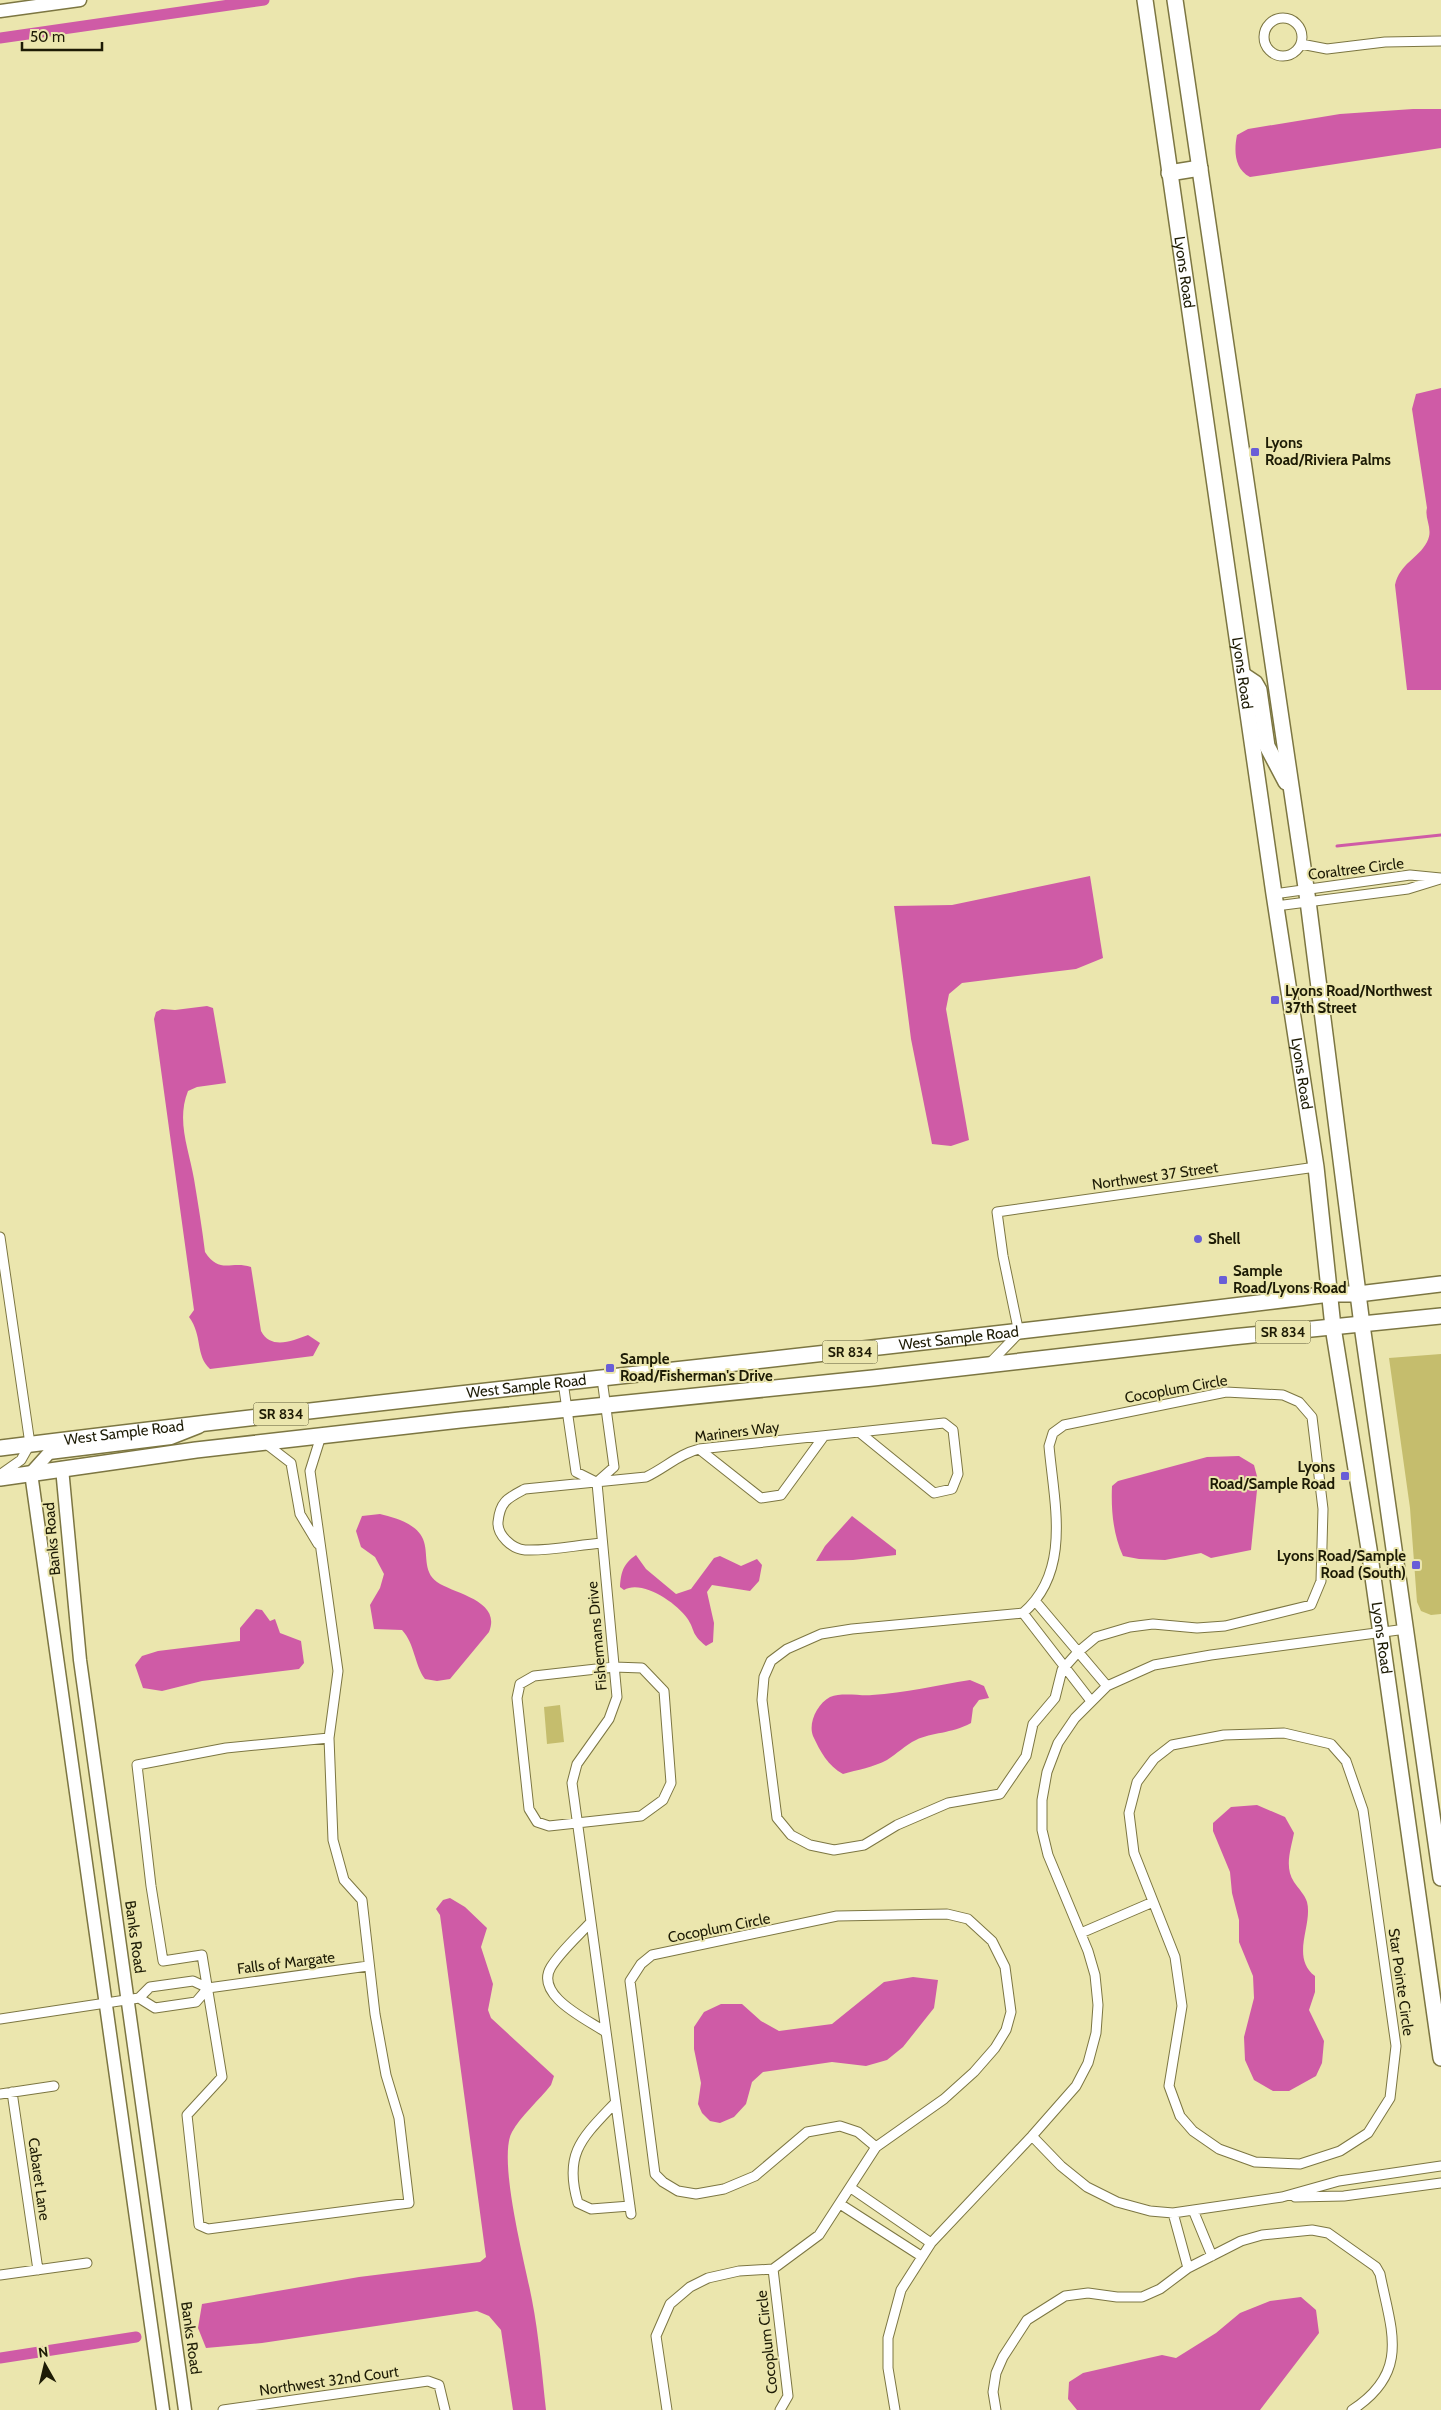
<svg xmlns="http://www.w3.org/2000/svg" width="1441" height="2410" font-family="Cabin,sans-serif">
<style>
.green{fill:#c5bd6d}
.water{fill:#cf5ba6}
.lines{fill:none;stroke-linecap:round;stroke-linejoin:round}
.stream{stroke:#cf5ba6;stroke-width:3}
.canal{stroke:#cf5ba6;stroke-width:11}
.street-casing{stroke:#7c7642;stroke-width:11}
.secondary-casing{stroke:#7c7642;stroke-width:15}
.primary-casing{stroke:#7c7642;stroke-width:18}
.street{stroke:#fff;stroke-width:9}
.secondary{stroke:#fff;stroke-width:12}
.primary{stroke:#fff;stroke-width:15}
.poi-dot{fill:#695ed7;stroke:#ebe6ae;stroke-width:2}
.labels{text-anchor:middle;stroke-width:4;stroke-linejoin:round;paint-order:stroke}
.shield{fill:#ebe6ae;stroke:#5b5838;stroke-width:1}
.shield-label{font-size:14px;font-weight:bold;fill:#1d1b05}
.street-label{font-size:15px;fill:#1d1b05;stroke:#ebe6ae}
.poi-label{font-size:15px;font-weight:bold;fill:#1d1b05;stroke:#ebe6ae;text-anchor:start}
</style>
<rect width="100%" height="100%" fill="#ebe6ae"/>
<!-- green -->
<path class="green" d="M 1441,1354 L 1441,1614 L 1431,1615 L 1421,1611 L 1417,1602 L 1410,1508 L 1389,1358 Z
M 560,1705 L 564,1742 L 547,1744 L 544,1707 Z"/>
<!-- water -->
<path class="water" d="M 1413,109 L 1441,109 L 1441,148 L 1250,177 C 1234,169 1234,150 1237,135 L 1248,129 L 1340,114 Z
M 1441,388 L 1441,690 L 1407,690 L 1395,585 C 1400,563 1418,559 1427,542 C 1434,529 1424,519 1427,508 L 1412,409 L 1416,394 Z
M 1090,876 L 1103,958 L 1076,969 L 962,983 L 949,994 L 946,1009 L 969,1140 L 951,1146 L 932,1144 L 911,1039 L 894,906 L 952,905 Z
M 207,1006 L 213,1008 L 226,1083 L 197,1087 L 188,1091 C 176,1121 189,1149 194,1179 C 198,1203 202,1228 205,1252 C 220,1275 231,1260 251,1267 L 261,1331 C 271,1350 292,1341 308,1335 L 320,1343 L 313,1356 L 210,1369 C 195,1355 203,1336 189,1317 L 194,1310 L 154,1019 L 156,1012 L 162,1009 L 175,1010 Z
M 1239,1456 L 1254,1465 L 1258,1480 L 1251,1550 L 1211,1558 L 1201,1553 L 1165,1560 L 1139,1559 L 1123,1556 C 1113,1534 1111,1510 1112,1486 L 1118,1481 L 1207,1457 Z
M 380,1514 C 395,1518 416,1523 423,1539 C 429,1553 422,1571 437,1582 C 454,1594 502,1600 489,1632 L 450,1679 L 437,1681 L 425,1679 C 414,1664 415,1644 402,1630 L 374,1629 L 370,1605 L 380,1588 L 384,1574 L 375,1557 L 361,1547 L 356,1531 L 362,1516 Z
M 852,1516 L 896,1550 L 896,1555 L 853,1560 L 816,1561 L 825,1546 Z
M 636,1555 L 646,1569 L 676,1594 L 691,1589 L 714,1558 L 720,1556 L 741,1566 L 757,1559 L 762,1565 L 759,1581 L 750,1591 L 712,1585 L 707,1592 L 714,1623 L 713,1642 L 706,1646 C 690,1633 696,1631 687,1618 C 676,1602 641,1579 624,1590 L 620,1587 C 621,1572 623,1564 636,1555 Z
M 256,1609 L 262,1610 L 270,1621 L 275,1619 L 280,1633 L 301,1641 L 304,1663 L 299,1669 L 202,1681 L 162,1691 L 143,1688 L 135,1665 L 142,1656 L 158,1651 L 240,1641 L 240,1628 Z
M 970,1680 L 984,1686 L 989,1698 L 979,1700 L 973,1708 L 971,1723 C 951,1734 932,1732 916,1740 C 905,1745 897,1754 887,1760 C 874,1767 857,1770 843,1774 C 828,1766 820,1751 813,1736 C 808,1723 817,1704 830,1697 C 842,1692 859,1696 872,1695 C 905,1693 937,1685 970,1680 Z
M 1257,1805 L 1285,1817 L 1294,1833 C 1291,1849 1284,1867 1294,1882 C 1298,1888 1305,1895 1307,1902 C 1313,1925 1290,1957 1315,1976 L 1315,1992 L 1309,2010 L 1324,2041 L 1322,2063 L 1316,2076 L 1289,2091 L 1273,2091 L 1254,2080 L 1245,2060 L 1244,2037 L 1254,1998 L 1253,1976 L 1239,1942 L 1239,1920 L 1232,1893 L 1230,1872 L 1213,1831 L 1213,1823 L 1231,1807 Z
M 450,1898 L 465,1907 L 487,1928 L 481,1947 L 493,1984 L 488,2010 L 491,2018 L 554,2076 L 551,2085 C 540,2099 520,2117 512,2132 C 497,2159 526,2267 532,2300 C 539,2336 542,2374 546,2410 L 513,2410 L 501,2330 L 489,2316 L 477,2311 L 262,2343 L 206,2348 L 198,2328 L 202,2304 L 359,2277 L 480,2262 L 486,2257 L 440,1915 L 436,1909 L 443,1900 Z
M 913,1977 L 938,1980 L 934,2008 L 903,2047 L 887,2060 L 866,2066 L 832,2062 L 763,2072 L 752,2082 L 746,2104 L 734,2117 L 720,2123 L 710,2121 L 702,2113 L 698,2104 L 701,2083 L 694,2049 L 694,2027 L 704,2012 L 721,2004 L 742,2004 L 761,2021 L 779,2031 L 832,2024 L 884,1982 Z
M 1301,2297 L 1316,2310 L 1319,2333 L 1260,2410 L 1077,2410 L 1068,2399 L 1069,2382 L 1083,2373 L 1162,2355 L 1176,2358 L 1216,2333 L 1240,2313 L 1270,2301 Z"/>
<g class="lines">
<!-- stream -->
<path class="stream" d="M 1337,846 L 1441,835"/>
<!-- canal -->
<path class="canal" d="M 0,38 L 264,0
M 0,2358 L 136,2337"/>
<defs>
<path id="street" d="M1264 37a19 19 0 1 1 38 0a19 19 0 1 1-38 0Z
M 1301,44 L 1327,49 L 1385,42 L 1441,41
M 1274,894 L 1410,875 L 1441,878
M 1276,906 L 1408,889 L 1440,879
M 0,1237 L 30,1444 L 21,1460 L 1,1474
M 988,1365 L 1019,1333 L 1003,1256 L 997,1212 L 1316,1167
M 563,1382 L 576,1472 L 596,1482
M 1226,1392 L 1283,1395 L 1299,1402 L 1312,1417 L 1323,1509 L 1321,1581 L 1311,1605 L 1225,1626 L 1197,1628 L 1153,1624 L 1130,1627 L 1096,1637 L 1078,1652 L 1062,1670 L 1055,1698 L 1033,1724 L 1026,1756 L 1000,1794 L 948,1803 L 897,1825 L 864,1845 L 834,1850 L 810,1845 L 791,1835 L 777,1818 L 762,1700 L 764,1677 L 771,1661 L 787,1649 L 821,1634 L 852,1629 L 1023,1613 C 1072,1571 1054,1503 1049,1446 L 1053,1433 L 1064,1425 Z
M 321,1436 L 310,1471 L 338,1671 L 329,1738 L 333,1840 L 344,1880 L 362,1900 L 375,2014 L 386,2075 L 399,2118 L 409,2203 L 208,2229 L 199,2225 L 187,2115 L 222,2077 L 202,1955 L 163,1961 L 151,1886 L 137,1765 L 226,1748 L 329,1738
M 265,1443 L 291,1463 L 300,1514 L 318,1544
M 699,1449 L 761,1498 L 781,1495 L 824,1436
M 597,1482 L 614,1467 L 602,1379
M 597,1483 L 617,1697 L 609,1719 L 577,1764 L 572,1783 L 631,2214
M 602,1543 C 577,1545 550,1551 525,1550 C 512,1549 497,1535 498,1522 C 500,1501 508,1498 525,1489 L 646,1477 C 665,1468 679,1454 699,1449 L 944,1423 L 953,1430 L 958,1474 L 952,1489 L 934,1493 L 859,1432
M 1036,1602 L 1107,1686
M 1023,1613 L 1091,1701
M 614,1667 L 642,1668 L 664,1691 L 671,1783 L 663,1800 L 641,1816 L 549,1826 L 537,1822 L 529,1809 L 517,1698 L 520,1684 L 534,1676 Z
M 1284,1733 L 1331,1744 L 1346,1761 L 1363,1810 L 1396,2046 L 1390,2098 L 1368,2133 L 1340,2151 L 1300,2164 L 1255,2162 L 1219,2149 L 1193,2131 L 1180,2116 L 1169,2086 L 1182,2006 L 1175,1957 L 1134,1853 L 1129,1813 L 1137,1782 L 1154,1759 L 1172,1745 L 1224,1735 Z
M 590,1923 C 577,1937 561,1951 551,1967 C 534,1995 586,2019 604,2031
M 1081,1933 L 1153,1902
M 139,1998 L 155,2008 L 196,2002 L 208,1988
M 0,2019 L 139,1998 L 150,1987 L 193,1981 L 208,1988 L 368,1966
M 12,2092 L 38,2270
M 0,2094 L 54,2086
M 615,2103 C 583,2137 563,2153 578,2203 L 591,2209 L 630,2206
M 1032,2136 L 1061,2166 L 1087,2187 L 1117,2202 L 1150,2211 L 1173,2213 L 1282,2197 L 1339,2181 L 1441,2166
M 851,2188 L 931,2243
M 1295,2197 L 1344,2196 L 1441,2183
M 840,2204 L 921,2256
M 1193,2210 L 1212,2256
M 1173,2213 L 1188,2268
M 773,2269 L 788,2396 L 780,2410
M 0,2275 L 87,2263
M 223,2410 L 428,2381 L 439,2385 L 445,2410
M 667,2410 L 656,2336 L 670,2304 L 690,2287 L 708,2278 L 739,2271 L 773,2269 L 819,2235 L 876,2147 L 944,2099 L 974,2072 L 995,2048 L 1006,2030 L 1011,2012 L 1005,1967 L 992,1941 L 968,1919 L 947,1914 L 837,1916 L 652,1955 L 641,1964 L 630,1981 L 655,2174 L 663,2182 L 678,2191 L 696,2194 L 724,2189 L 755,2176 L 807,2132 L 840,2126 L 858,2132 L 876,2147
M 895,2410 L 888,2368 L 888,2338 L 901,2290 L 931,2243 L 1032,2136 L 1076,2086 L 1088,2063 L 1096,2033 L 1098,2005 L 1095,1975 L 1088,1951 L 1048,1855 L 1042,1830 L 1042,1800 L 1047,1772 L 1058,1743 L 1075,1718 L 1107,1686 L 1154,1665 L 1211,1655 L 1406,1629
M 996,2410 L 993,2392 L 996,2373 L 1003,2357 L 1027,2320 L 1065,2296 L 1088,2293 L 1117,2297 L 1142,2297 L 1160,2289 L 1188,2268 L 1241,2241 L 1262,2235 L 1312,2230 L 1328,2233 L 1376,2267 L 1380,2274 C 1391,2330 1411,2372 1352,2410"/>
<path id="secondary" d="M 0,11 L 80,0
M 62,1468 L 80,1660 L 185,2410
M 163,2410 L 31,1473 L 49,1453 L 171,1438 L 199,1427"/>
<g id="primary">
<path id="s1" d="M 1145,0 L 1274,894 L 1316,1167 L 1333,1327 L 1369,1549 L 1441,2058"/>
<path d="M 1175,0 L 1308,901 L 1362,1325 L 1441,1878"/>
<path d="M 1169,173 L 1200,168"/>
<path d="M 1243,675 L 1255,683 L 1259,690 L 1267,746 L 1286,782"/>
<path id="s2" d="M 0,1448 C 443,1392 887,1350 1330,1294 L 1358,1294 L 1441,1284"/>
<path d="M 0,1478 L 196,1450 L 460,1420 L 873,1378 L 1232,1337 L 1441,1316"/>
</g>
</defs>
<!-- street casing -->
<use href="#street" class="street-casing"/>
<!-- secondary casing -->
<use href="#secondary" class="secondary-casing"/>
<!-- primary casing -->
<use href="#primary" class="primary-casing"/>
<!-- street -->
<use href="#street" class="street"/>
<!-- secondary -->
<use href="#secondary" class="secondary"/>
<!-- primary -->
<use href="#primary" class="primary"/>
</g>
<!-- markers -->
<g class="poi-dot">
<rect x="1250" y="447" width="10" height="10" rx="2.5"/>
<rect x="1270" y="995" width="10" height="10" rx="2.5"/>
<circle cx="1198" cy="1239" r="5"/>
<rect x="1218" y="1275" width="10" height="10" rx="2.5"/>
<rect x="605" y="1363" width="10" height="10" rx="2.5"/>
<rect x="1340" y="1471" width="10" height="10" rx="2.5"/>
<rect x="1411" y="1560" width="10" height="10" rx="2.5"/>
</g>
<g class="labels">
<!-- shield labels -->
<g class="shield">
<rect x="1255.5" y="1320.5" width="55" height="23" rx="4"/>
<rect x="822.5" y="1340.5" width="55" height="23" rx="4"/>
<rect x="253.5" y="1402.5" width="55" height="23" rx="4"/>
</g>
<g class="shield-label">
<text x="1283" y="1337">SR 834</text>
<text x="850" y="1357">SR 834</text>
<text x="281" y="1419">SR 834</text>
</g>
<!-- street labels -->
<g class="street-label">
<text dy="5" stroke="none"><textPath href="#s1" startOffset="275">Lyons Road</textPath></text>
<text dy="5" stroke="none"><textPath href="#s1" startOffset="680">Lyons Road</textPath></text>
<text transform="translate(1356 869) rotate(-7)" y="5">Coraltree Circle</text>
<text dy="5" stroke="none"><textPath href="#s1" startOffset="1085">Lyons Road</textPath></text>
<text transform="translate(1155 1176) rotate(-8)" y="5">Northwest 37 Street</text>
<text dy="5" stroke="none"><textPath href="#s2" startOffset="965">West Sample Road</textPath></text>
<text dy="5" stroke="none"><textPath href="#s2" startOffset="530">West Sample Road</textPath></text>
<text transform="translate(1176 1389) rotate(-10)" y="5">Cocoplum Circle</text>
<text transform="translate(737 1432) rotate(-7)" y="5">Mariners Way</text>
<text dy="5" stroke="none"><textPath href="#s2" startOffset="125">West Sample Road</textPath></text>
<text transform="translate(52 1539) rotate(-95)" y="5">Banks Road</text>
<text transform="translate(597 1636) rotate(-95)" y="5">Fishermans Drive</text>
<text dy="5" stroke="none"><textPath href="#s1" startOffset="1655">Lyons Road</textPath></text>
<text transform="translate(719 1928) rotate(-11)" y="5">Cocoplum Circle</text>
<text transform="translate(135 1937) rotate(82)" y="5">Banks Road</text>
<text transform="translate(286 1963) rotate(-7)" y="5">Falls of Margate</text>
<text transform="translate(1401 1982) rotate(82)" y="5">Star Pointe Circle</text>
<text transform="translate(39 2179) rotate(82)" y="5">Cabaret Lane</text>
<text transform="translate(191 2338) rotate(82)" y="5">Banks Road</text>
<text transform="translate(767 2342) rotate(-96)" y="5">Cocoplum Circle</text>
<text transform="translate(329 2381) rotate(-8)" y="5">Northwest 32nd Court</text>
</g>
<!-- poi labels -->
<g class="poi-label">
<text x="1265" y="448">Lyons<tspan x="1265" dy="17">Road/Riviera Palms</tspan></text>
<text x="1285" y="996">Lyons Road/Northwest<tspan x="1285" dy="17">37th Street</tspan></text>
<text x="1208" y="1244">Shell</text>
<text x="1233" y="1276">Sample<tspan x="1233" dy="17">Road/Lyons Road</tspan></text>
<text x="620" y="1364">Sample<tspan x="620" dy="17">Road/Fisherman's Drive</tspan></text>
<text x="1335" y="1472" text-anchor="end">Lyons<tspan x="1335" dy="17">Road/Sample Road</tspan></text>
<text x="1406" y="1561" text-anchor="end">Lyons Road/Sample<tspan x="1406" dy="17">Road (South)</tspan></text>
</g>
</g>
<!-- north arrow -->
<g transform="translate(45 2365) rotate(352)" stroke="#ebe6ae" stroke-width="4" paint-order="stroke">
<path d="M0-4L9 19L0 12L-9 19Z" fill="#1d1b05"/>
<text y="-8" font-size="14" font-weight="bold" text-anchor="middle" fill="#1d1b05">N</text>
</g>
<!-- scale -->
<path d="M22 42v8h80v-8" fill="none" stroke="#1d1b05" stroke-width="2.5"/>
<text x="30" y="42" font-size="15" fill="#1d1b05" stroke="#ebe6ae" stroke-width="4" paint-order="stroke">50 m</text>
</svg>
